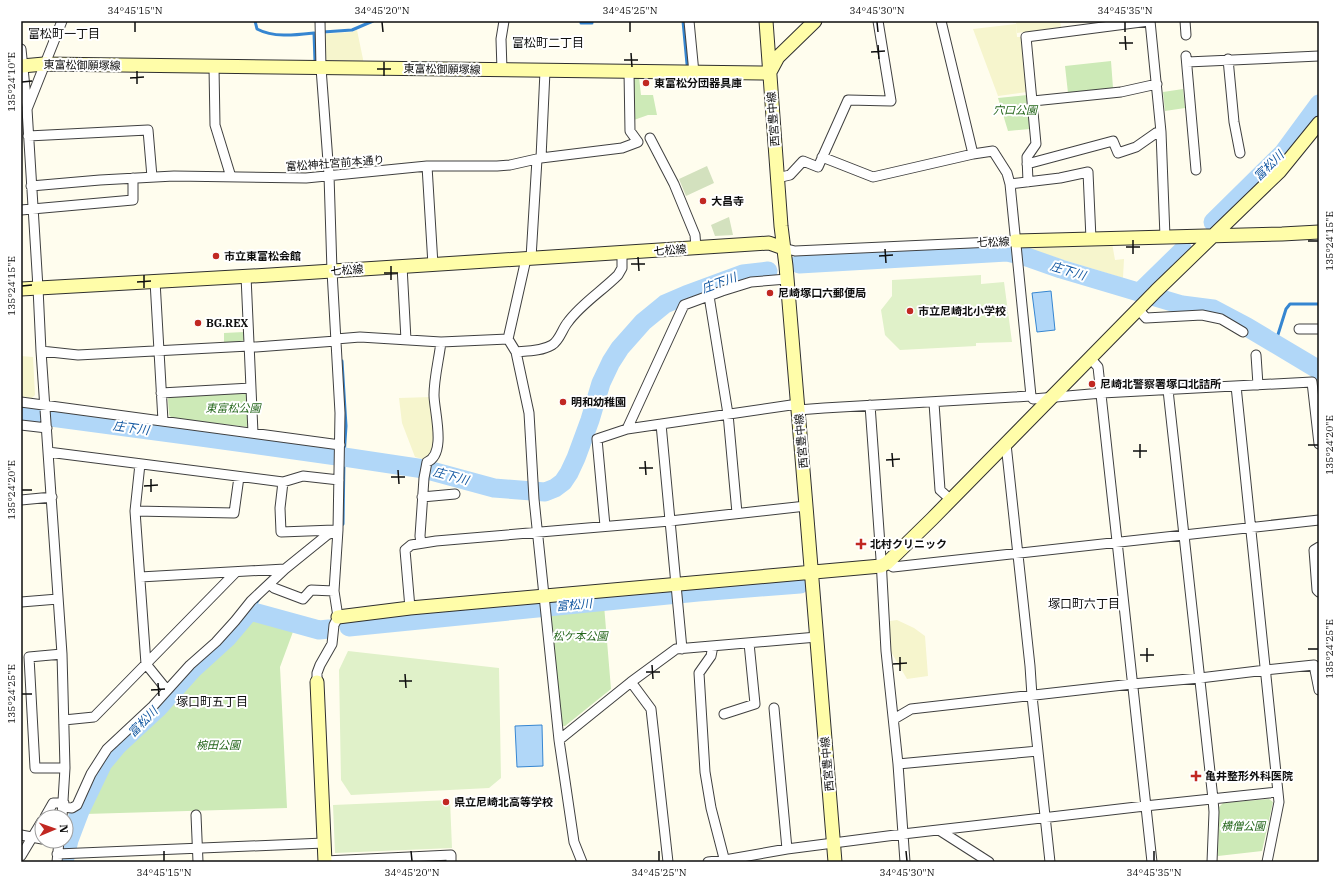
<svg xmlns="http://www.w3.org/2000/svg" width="1340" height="883" font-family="'IBM Plex Serif','Noto Sans JP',serif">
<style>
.farmland{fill:#f6f5cd}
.green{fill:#cdeab7}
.cemetery{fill:#d3e1be}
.pitch{fill:#e0f1c9}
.water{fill:#b1d7f8;stroke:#3686d1}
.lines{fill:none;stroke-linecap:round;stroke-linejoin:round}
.stream{stroke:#3686d1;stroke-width:3}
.river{stroke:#b1d7f8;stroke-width:19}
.street-casing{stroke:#404040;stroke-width:11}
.secondary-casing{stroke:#2f2f2f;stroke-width:15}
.street{stroke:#fff;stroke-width:9}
.secondary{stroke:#fffda9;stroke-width:13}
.ticks{fill:none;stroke:#0d0d0d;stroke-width:1.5}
.poi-dot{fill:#c12822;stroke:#fff;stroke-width:1.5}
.labels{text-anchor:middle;stroke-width:4;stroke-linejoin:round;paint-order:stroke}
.street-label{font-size:11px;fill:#0d0d0d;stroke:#fff}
.poi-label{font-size:11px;font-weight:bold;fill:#0d0d0d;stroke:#fff;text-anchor:start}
.park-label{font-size:11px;font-style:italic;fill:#25671c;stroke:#fff}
.neighbourhood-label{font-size:12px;fill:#0d0d0d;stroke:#fff}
.water-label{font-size:12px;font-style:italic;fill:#1358a2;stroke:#fff}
.neatline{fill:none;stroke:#0d0d0d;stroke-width:1.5}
.ticks-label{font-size:10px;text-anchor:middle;fill:#0d0d0d}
</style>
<rect width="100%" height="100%" fill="#fffdee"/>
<!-- farmland -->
<path class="farmland" d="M 1013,21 L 1060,21 L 1061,27 L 1017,33 L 1016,23 L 1013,23 Z
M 1016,24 L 1017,37 L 1021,37 L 1027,92 L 998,96 L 973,29 Z
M 357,30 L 364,64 L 325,64 L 323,34 L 352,32 Z
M 1112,243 L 1115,260 L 1124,259 L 1123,278 L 1028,249 L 1028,246 Z
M 21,356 L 33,357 L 35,395 L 32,398 L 21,396 Z
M 431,397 L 435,445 L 427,460 L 415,457 L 402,423 L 399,398 Z
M 897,620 L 914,628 L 925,636 L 928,676 L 907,679 L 890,650 L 890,621 Z"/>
<!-- green -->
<path class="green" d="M 1111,61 L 1113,88 L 1068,93 L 1065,66 Z
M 633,77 L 639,77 L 641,95 L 653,95 L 657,115 L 648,115 L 634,120 Z
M 1183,89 L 1185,108 L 1165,111 L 1163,92 Z
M 1027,95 L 1030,129 L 1008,131 L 998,98 Z
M 244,332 L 245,338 L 242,342 L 224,343 L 224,333 Z
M 246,391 L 249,394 L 248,427 L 172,418 L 169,415 L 168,399 L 170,396 Z
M 604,605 L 611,689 L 565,726 L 562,726 L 550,613 L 552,610 Z
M 253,618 L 294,629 L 280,667 L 287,808 L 85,814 L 114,758 Z
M 1269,799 L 1273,802 L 1262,851 L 1218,856 L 1219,807 L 1223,803 Z"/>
<!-- cemetery -->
<path class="cemetery" d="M 707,166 L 714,183 L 686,196 L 679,179 Z
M 729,217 L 733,235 L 715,236 L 711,225 Z"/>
<!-- pitch -->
<path class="pitch" d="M 981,275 L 981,284 L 1004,282 L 1012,342 L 976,343 L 976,346 L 900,350 L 885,335 L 881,310 L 892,296 L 892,280 Z
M 348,651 L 499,668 L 501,778 L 489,788 L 351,795 L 341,780 L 339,670 Z
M 450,800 L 452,848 L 335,853 L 333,805 Z"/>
<!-- water -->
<path class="water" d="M 1051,291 L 1055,330 L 1037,332 L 1032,293 Z
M 542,725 L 543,766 L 517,767 L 515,726 Z"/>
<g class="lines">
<!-- stream -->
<path class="stream" d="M 255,21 L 257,29 C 274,38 296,35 314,33 L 315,62
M 581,21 L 581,23 L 585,23
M 683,21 L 687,64
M 587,23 L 592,23 L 592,21
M 323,32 L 352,30 L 373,21
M 1275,344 L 1286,309 L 1290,304 L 1319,304
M 340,527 L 343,524 L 344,457 L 346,426 L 342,361
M 250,611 L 259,599"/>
<!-- river -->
<path class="river" d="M 1213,222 L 1283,153 L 1319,104
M 799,264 L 1007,252 L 1024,256 L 1061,269 L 1182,305 L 1213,309 L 1247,327 L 1319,370
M 1140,292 L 1183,250
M 21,413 L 201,437 L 344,457 L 424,469 L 494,488 L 545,492 L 555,488 L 563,482 L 569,473 L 576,458 L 590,420 L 601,383 L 611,362 L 620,348 L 643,322 L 665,304 L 686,295 L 743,274 L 768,271
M 349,627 L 698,592 L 800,584
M 64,862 L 69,840 L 80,811 L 103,763 L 118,745 L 159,707 L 193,669 L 227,638 L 250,611 L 319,630 L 329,629"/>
<defs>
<path id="street" d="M 689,21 L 694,73
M 941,21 L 973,154
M 1150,21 L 1161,132 L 1165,237
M 1185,21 L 1186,35
M 21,49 L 27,107
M 1186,56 L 1196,170
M 1228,59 L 1234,122 L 1240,153
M 1187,62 L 1319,56
M 214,67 L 215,125 L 231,177
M 502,70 L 501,39 L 504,21
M 1033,101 L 1121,92 L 1157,84
M 28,136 L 148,130 L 152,177
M 650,138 L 674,184 L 695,235 L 696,248
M 822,157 L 873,177 L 973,154 L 993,151 L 1007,173 L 1010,184 L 1031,396 L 1033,399 L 1102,393 L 1312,382 L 1319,444
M 541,158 L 545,71
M 1027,164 L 1113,141 L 1118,153 L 1136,147 L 1156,133 L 1161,132
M 427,166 L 433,265
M 777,178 L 790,175 L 803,161 L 818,167 L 848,100 L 891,101 L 878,21
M 1028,182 L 1027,157 L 1036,144 L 1026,37 L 1149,21
M 1010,184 L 1060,178 L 1088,172 L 1091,239
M 31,186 L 100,180 L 174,176 L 306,178 L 427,166 L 497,166 L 510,165 L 541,158 L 622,148 L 638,142 L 630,131 L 629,72
M 21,210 L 133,200 L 133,178
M 783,248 L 795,251 L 1015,241
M 531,258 L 537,159
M 526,259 L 508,339 L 516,352 L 529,413 L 534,499 L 559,740 L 574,842 L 582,862
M 402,266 L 406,340
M 246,276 L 253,433
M 155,281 L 163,421
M 709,296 L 728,414 L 737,513
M 1138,309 L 1146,318 L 1202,315 L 1221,319 L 1243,332
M 1299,329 L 1319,329
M 336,339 L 360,337 L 441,342 L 508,339
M 41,351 L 78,355 L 249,346 L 256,347 L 336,341
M 516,352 C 528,351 542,351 552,345 C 560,340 562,329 568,322 C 581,304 602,291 618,275 L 622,268 L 622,253
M 1256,355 L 1258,385
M 1090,358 L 1098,367 L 1152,862
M 1236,386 L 1279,802 L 1267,862
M 1168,390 L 1213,799 L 1214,812 L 1212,862
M 161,393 L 251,388
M 21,402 L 340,445
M 934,403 L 940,490 L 951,500
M 870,405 L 881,559 L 886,651 L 898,764 L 905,862
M 798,410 L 824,408 L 1031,396
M 661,424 L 682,649
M 21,425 L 47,428
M 627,429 L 798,404
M 1006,444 L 1030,666 L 1032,696 L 1050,862
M 48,452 L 283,482 L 303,476 L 339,480
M 140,464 L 135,511 L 146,664 L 167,690
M 283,482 L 280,508 L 281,532 L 334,530
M 422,497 L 455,494
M 21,500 L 52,497
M 135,511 L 234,513 L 239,477
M 605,526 L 597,439 L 627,429 L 684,305 L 722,291 L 751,282 L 787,279
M 421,543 L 420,536 L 424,478 L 427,462 C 447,454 434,411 434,395 C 434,378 439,359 441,342
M 1319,547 L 1314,550 L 1317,590 L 1319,592
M 887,563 L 893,567 L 1319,520
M 140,577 L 285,569
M 269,584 L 274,588 L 303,599 L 311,590 L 334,591
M 21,602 L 58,599
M 410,608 L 405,550 L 411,545 L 436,541 L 670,521 L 806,506
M 713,646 L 711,656 L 699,673 L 705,772 L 711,808 L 725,862
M 62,654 L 29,657 L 35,768 L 65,768
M 317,682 L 317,673 L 320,665 L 332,644 L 334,625 L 338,617 L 334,591 L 338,530 L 340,413 L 332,271 L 329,175 L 321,68 L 320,21
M 631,682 L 651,709 L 668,862
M 774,708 L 787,849
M 724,714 L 755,704 L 749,643
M 894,719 L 911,709 L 1132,684 L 1200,678 L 1266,670 L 1314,665 L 1319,690
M 64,720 L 94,717 L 236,572
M 559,740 L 631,682 L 676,649 L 817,637
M 898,764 L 1038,751
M 63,807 L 72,808 L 77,805 L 91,774 L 107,749 L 153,706 L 190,665 L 216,642 L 235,621 L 251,601 L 285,569 L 327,535 L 338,530
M 196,815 L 198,862
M 45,817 L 53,803 L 64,803
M 62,817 L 65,768 L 62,654 L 41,351 L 38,288 L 27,109 L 62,21
M 939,830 L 989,862
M 21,835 L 42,839
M 57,854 L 324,843
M 21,856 L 42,821
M 325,861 L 451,855 L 451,862
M 57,862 L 59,841
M 708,862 L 725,860 L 787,849 L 903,834 L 1145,806 L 1278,792"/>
<path id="secondary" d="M 766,21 L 781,226 L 786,266 L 806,506 L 835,862
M 22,66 L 44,64 L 761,73 L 770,72 L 778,57 L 815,21
M 1015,241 L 1282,234 L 1319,232
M 21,289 L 270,275 L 769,243 L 783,248
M 338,617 L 410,608 L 881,566 L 887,563 L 932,519 L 1156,291 L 1280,171 L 1319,123
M 317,682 L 325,862"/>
</defs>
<!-- street casing -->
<use href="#street" class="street-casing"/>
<!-- secondary casing -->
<use href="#secondary" class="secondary-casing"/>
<!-- street -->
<use href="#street" class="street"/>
<!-- secondary -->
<use href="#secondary" class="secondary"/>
</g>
<!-- ticks -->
<path class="ticks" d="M 135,22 L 135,32M 382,22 L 383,32M 630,22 L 630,32M 877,22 L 878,32M 1125,22 L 1125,32M 1125,36 L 1126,50M 1119,43 L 1133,43M 878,45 L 879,59M 871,52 L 885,51M 631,53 L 632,67M 624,60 L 638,60M 384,62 L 384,76M 377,69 L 391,69M 137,71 L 137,84M 130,78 L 144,77M 22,82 L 32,81M 1133,240 L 1133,254M 1308,241 L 1318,241M 1126,247 L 1140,247M 885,249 L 886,263M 879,256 L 893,255M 638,257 L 639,271M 631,264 L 645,264M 391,266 L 391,280M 384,273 L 398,273M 144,275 L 144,288M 137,282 L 151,281M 22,286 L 32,285M 1140,444 L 1140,458M 1308,445 L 1318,445M 1133,451 L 1147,451M 892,453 L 893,467M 886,460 L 900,459M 645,461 L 646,475M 639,468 L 653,468M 398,470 L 399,484M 391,477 L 405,477M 151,479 L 151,492M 144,486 L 158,485M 22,490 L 32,490M 1147,648 L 1147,662M 1308,649 L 1318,649M 1140,655 L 1154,655M 900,657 L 900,671M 893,664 L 907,663M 652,665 L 653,679M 646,672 L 660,672M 405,674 L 406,688M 399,681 L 412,681M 158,683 L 159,696M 151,690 L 165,689M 22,694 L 32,694M 164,851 L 164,861M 411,851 L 412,861M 659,851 L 659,861M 906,851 L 907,861M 1154,851 L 1154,861"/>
<!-- markers -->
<g class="poi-dot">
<circle cx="646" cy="83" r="4"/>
<circle cx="703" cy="201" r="4"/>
<circle cx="216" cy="256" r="4"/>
<circle cx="770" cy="293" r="4"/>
<circle cx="910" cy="311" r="4"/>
<circle cx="198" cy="323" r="4"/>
<circle cx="1092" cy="384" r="4"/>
<circle cx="563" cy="402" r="4"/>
<path d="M859 538h4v4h4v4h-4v4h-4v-4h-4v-4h4z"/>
<path d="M1194 770h4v4h4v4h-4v4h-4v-4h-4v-4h4z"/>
<circle cx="446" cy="802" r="4"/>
</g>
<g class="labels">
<!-- street labels -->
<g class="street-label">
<text transform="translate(82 65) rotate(1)" y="4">東富松御願塚線</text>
<text transform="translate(442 69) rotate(1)" y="4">東富松御願塚線</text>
<text transform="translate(773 119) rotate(-94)" y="4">西宮豊中線</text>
<text transform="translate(335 163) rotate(-4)" y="4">富松神社宮前本通り</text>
<text transform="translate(993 242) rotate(-2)" y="4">七松線</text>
<text transform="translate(670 250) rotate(-4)" y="4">七松線</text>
<text transform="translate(347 270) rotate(-4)" y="4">七松線</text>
<text transform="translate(801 441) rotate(-95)" y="4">西宮豊中線</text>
<text transform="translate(827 764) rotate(-95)" y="4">西宮豊中線</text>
</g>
<!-- poi labels -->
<g class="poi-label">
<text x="654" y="87">東富松分団器具庫</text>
<text x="711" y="205">大昌寺</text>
<text x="224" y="260">市立東富松会館</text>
<text x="778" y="297">尼崎塚口六郵便局</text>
<text x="918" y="315">市立尼崎北小学校</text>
<text x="206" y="327">BG.REX</text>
<text x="1100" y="388">尼崎北警察署塚口北詰所</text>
<text x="571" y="406">明和幼稚園</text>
<text x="870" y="548">北村クリニック</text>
<text x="1205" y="780">亀井整形外科医院</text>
<text x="454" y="806">県立尼崎北高等学校</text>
</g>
<!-- park labels -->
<g class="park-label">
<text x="1015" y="114">穴口公園</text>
<text x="233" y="412">東富松公園</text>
<text x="580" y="640">松ケ本公園</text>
<text x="218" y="749">椀田公園</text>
<text x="1243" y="830">横僧公園</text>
</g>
<!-- neighbourhood labels -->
<g class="neighbourhood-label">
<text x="64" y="38">富松町一丁目</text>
<text x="548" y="47">富松町二丁目</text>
<text x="1084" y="608">塚口町六丁目</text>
<text x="212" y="706">塚口町五丁目</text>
</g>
<!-- water labels -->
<g class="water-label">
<text transform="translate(1269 166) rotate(-45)" y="4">富松川</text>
<text transform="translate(1068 271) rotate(17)" y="4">庄下川</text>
<text transform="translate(719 283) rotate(-20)" y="4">庄下川</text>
<text transform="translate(131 428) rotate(8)" y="4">庄下川</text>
<text transform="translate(451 476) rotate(15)" y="4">庄下川</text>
<text transform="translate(574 605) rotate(-5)" y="4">富松川</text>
<text transform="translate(143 722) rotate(-46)" y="4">富松川</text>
</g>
</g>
<!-- border -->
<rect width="1340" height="883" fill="none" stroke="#ffffff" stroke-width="44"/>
<!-- north arrow -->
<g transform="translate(54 829) rotate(88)"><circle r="19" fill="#ffffff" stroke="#9e9e9e"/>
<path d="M0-3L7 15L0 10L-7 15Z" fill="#c12822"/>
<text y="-6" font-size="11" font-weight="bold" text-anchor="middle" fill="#0d0d0d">N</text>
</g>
<rect x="22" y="22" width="1296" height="839" class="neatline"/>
<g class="ticks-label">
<text x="135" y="14">34°45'15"N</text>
<text x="382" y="14">34°45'20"N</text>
<text x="630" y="14">34°45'25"N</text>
<text x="877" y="14">34°45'30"N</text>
<text x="1125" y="14">34°45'35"N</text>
<text transform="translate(11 82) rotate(-90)" y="4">135°24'10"E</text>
<text transform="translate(1329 241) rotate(-90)" y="4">135°24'15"E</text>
<text transform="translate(11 286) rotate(-90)" y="4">135°24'15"E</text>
<text transform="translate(1329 445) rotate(-90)" y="4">135°24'20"E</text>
<text transform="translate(11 490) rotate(-90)" y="4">135°24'20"E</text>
<text transform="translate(1329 649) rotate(-90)" y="4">135°24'25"E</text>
<text transform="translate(11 694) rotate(-90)" y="4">135°24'25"E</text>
<text x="164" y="876">34°45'15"N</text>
<text x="412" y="876">34°45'20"N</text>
<text x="659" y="876">34°45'25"N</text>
<text x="907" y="876">34°45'30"N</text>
<text x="1154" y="876">34°45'35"N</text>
</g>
</svg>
